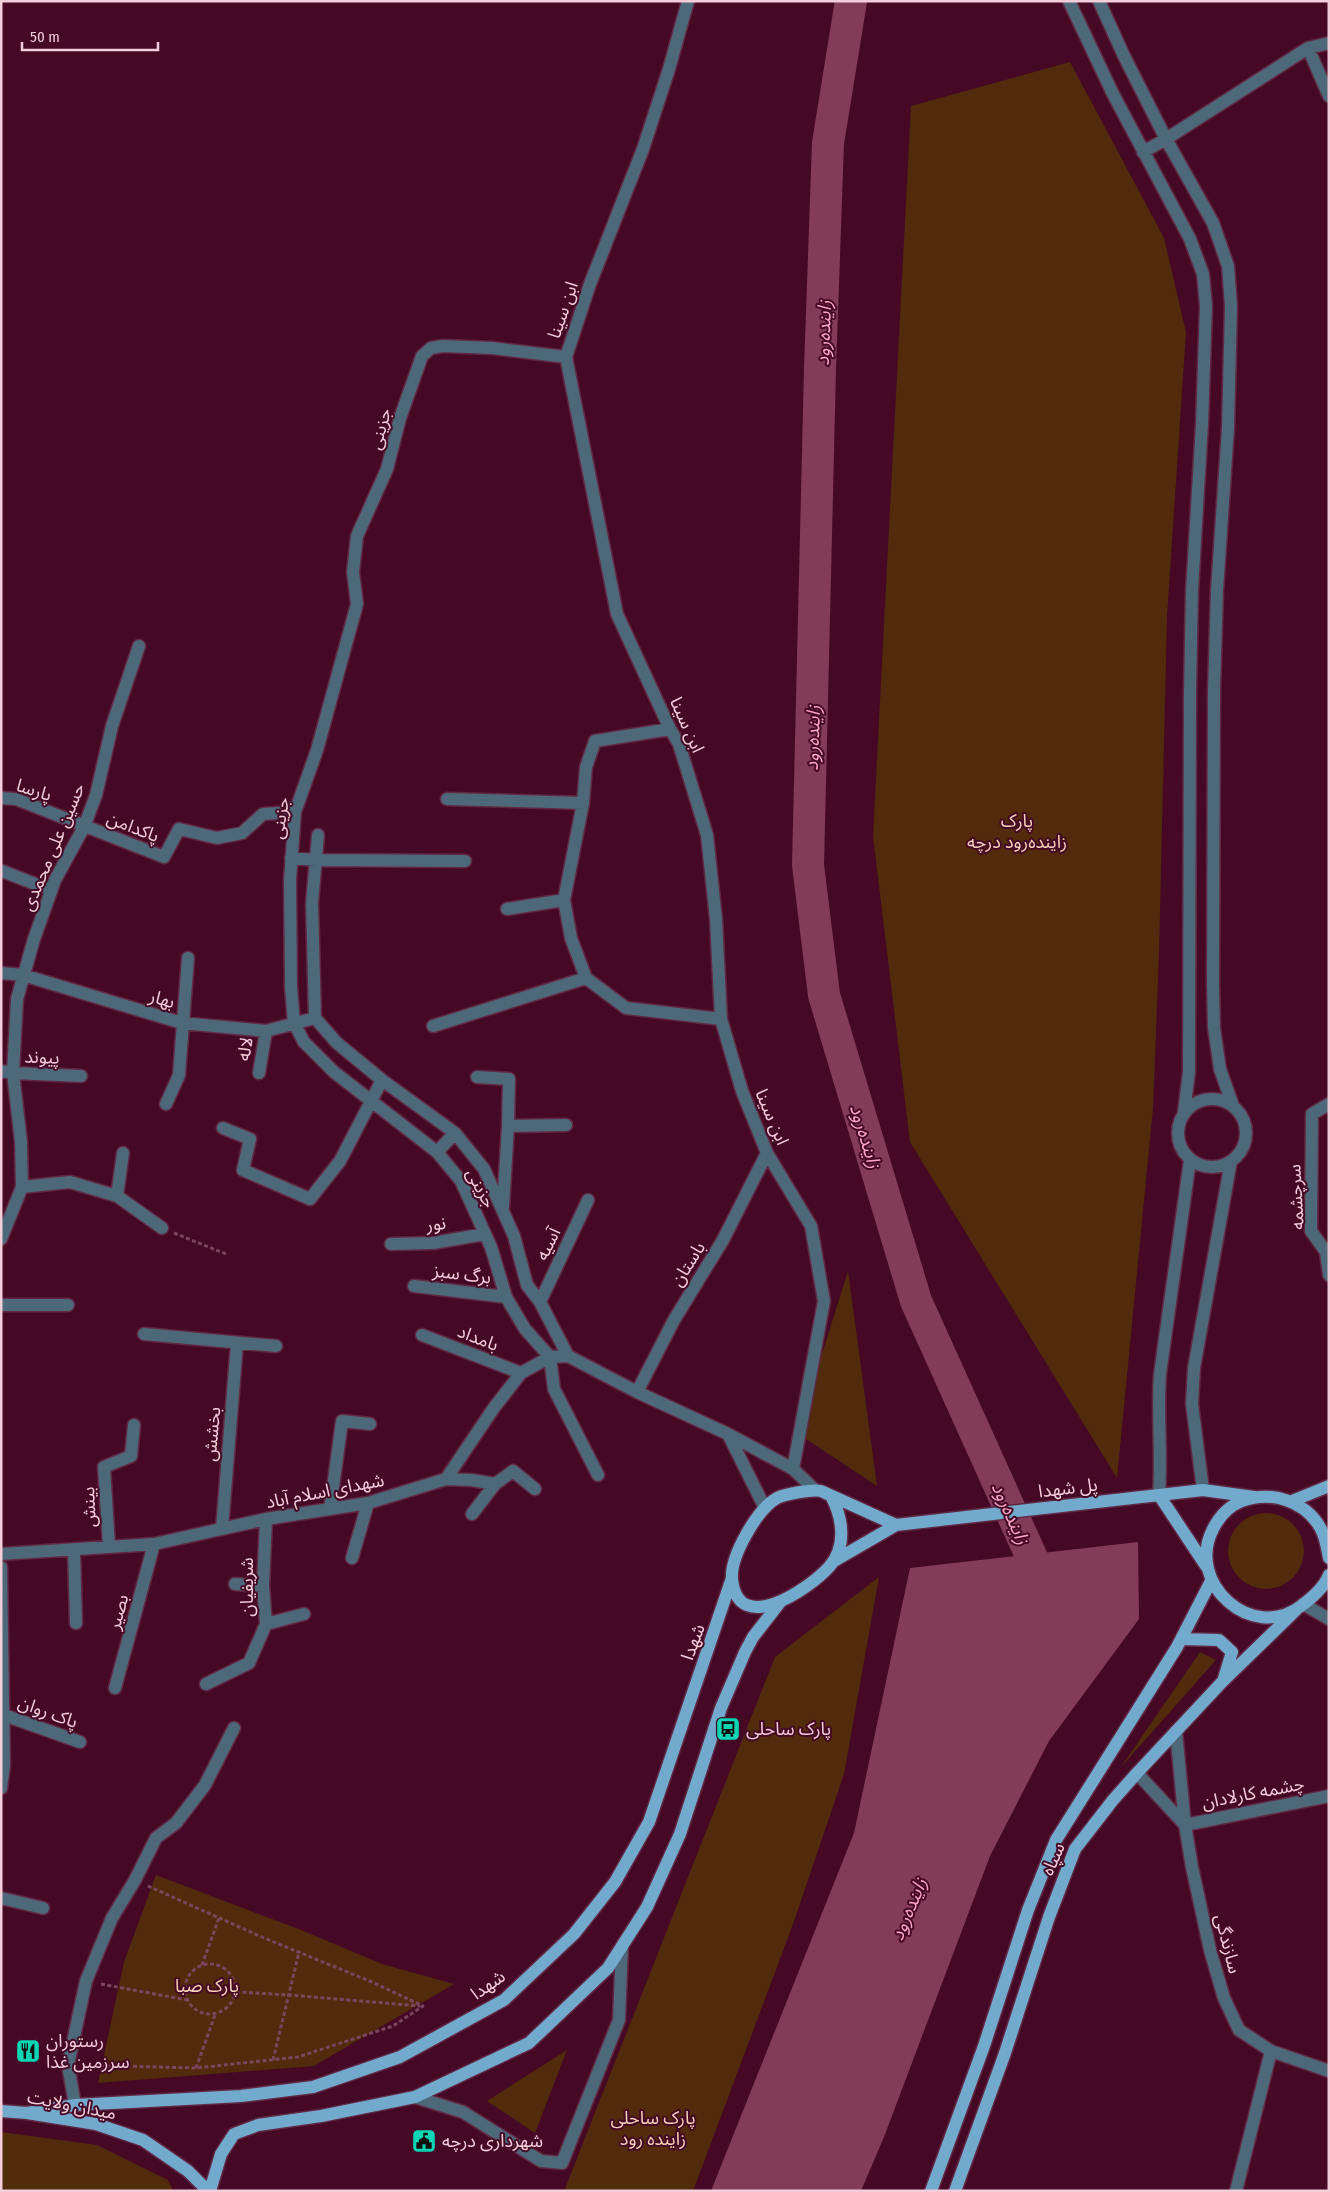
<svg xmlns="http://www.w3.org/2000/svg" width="1330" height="2192" font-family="'Fira Sans Condensed','Noto Sans Arabic',sans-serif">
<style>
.green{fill:#512b0b}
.water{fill:#833c58}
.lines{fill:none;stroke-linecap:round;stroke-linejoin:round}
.river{stroke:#833c58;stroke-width:32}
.minor-casing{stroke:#612843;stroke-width:15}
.major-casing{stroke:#612843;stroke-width:15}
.path{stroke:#7a455d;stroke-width:3;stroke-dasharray:4 2.5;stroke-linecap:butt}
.minor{stroke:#4d6879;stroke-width:12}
.major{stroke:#72aace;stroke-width:12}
.labels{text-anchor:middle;stroke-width:4;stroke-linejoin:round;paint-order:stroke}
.street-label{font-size:18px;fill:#f4cdda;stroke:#450926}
.park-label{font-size:18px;fill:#f8d4bb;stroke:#450926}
.poi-label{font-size:18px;fill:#f4cdda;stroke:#450926;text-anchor:start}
.water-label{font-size:19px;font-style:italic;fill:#faa5c4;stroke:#450926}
</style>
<rect width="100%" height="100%" fill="#450926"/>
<!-- green -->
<path class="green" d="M 1070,62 L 1164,238 L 1186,332 L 1167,616 L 1159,953 L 1153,1108 L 1117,1478 L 910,1142 L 873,836 L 911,106 Z
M 848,1271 L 877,1486 L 797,1433 Z
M1228 1551a38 38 0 1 1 76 0a38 38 0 1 1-76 0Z
M 879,1577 L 844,1774 L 792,1927 L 693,2191 L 564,2191 L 775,1657 Z
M 1200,1652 L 1216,1660 L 1121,1767 Z
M 156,1875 L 301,1930 L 382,1964 L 454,1984 L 314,2066 L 98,2083 L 124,1962 Z
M 567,2050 L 535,2133 L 487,2101 Z
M 1,2132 L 97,2145 L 168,2180 L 173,2191 L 1,2191 Z"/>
<!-- water -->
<path class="water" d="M 1138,1542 L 1139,1619 L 1049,1741 L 990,1856 L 884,2137 L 861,2191 L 711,2191 L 854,1833 L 910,1568 Z"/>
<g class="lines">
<!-- river -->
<path class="river" d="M 851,1 L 828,143 L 820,369 L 808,865 L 824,995 L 916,1301 L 1046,1589 L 1045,1595"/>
<defs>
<path id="minor" d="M 688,1 L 669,69 L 643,149 L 590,284 L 566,357 L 617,614 L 670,729 L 679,744 L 707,835 L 716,919 L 721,1019 L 742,1091 L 767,1153 L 811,1226 L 824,1301 L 793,1469
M 1069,1 L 1113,94 L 1190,239 L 1203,274 L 1206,306 L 1202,424 L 1192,591 L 1190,692 L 1189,1072 L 1184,1112
M 1099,1 L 1124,56 L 1166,139 L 1213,223 L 1228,266 L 1231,306 L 1228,428 L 1217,590 L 1214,690 L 1213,984 L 1214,1028 L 1220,1069 L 1233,1106
M 1308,48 L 1329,96
M 1143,152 L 1166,139 L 1308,48 L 1329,43
M 670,729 L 595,741 L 586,767 L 583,803 L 564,900 L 571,938 L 586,978 L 626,1008 L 721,1019
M 1,798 L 16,799 L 164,857 L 179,829 L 217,838 L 242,833 L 263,814 L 295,812
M 447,799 L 583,803
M 318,835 L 312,903 L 315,1018 L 337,1043 L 382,1080 L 455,1133 L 484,1169 L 514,1236 L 527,1285 L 540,1302 L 568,1356
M 291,858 L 316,860 L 465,861
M 2,871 L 51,890
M 507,909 L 564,900
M 1,973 L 23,975 L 182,1023 L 266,1031 L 315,1018
M 433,1026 L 586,978
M 1,1071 L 13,1073 L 81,1076
M 259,1073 L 266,1031
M 477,1077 L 509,1079 L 508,1126 L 503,1207
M1178 1133a34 34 0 1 1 68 0a34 34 0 1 1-68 0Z
M 166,1104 L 179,1075 L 188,958
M 1329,1104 L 1312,1114 L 1311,1231 L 1326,1252 L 1329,1275
M 508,1126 L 566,1125
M 223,1128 L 250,1139 L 243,1170 L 310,1199 L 340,1161 L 382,1080
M 437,1152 L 455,1133
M 22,1187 L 70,1182 L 117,1196 L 162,1228
M 117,1196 L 123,1153
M 1,1239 L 22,1187 L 21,1142 L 13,1073 L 17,999 L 34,939 L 55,880 L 84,827 L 96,795 L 112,726 L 139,646
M 391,1244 L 433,1243 L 485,1234
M 414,1286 L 506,1297
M 540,1302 L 588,1200
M 1,1305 L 68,1305
M 144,1334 L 276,1346
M 422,1335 L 521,1373
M 550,1357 L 525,1329 L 506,1297 L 491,1247 L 461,1181 L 437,1152 L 334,1072 L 304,1042 L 294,1023 L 291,987 L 290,880 L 295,812 L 317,750 L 357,604 L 353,572 L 357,536 L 387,469 L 400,418 L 422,356 L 431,348 L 443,346 L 492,348 L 566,357
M 550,1357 L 554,1389 L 598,1475
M 637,1392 L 674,1320 L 723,1240 L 767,1153
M 446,1479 L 472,1480 L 495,1484 L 513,1471 L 535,1489
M 1203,1490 L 1192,1404 L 1194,1368 L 1231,1161
M 1159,1495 C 1162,1454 1157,1415 1160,1374 L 1190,1160
M 765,1508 L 728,1434 L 793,1469 L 815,1490
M 330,1509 L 342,1421 L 370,1424
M 472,1514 L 495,1484
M 222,1529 L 237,1343
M 109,1546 L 104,1467 L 131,1456 L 134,1425
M 74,1549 L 76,1623
M 1,1554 L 154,1544 L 266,1519 L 368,1503 L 446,1479 L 493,1409 L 521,1373 L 550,1357 L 568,1356 L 637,1392 L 728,1434
M 352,1558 L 368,1503
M 1,1567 L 4,1765 L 1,1788
M 235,1584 L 263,1586
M 1303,1604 L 1329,1619
M 266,1624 L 304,1614
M 206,1684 L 249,1663 L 266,1624 L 263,1586 L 266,1519
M 115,1688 L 154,1544
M 4,1715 L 80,1742
M 1137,1773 L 1185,1825 L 1176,1731
M 1329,1796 L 1185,1825 L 1192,1867 L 1210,1950 L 1224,1998 L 1239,2030 L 1271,2051 L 1329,2071
M 1,1898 L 43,1908
M 415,2097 L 463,2112 L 541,2161 L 562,2163 L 619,2020 L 622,1946
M 75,2105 L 68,2065 L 86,1981 L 112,1918 L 135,1880 L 156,1838 L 176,1823 L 205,1785 L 234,1728
M 1236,2191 L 1271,2051"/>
<path id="major" d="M 1159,1495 L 1206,1566
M 831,1496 C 843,1518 847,1547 829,1567 C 809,1589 738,1638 732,1579 C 730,1557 757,1509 777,1498 C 785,1494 812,1489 821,1491 L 896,1525
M 1292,1501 L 1329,1486
M 1329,1558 C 1327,1549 1326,1538 1321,1529 C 1306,1501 1271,1490 1242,1501 C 1229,1506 1219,1517 1213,1529 C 1185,1583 1252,1643 1301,1606 C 1312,1598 1324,1588 1329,1575
M 834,1561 L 896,1525 L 1203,1490 L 1254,1497
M 1181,1639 L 1219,1640 L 1232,1652 L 1224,1678
M 1,2111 L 27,2113 L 96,2124 L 143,2140 L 188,2171 L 208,2191
M 27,2113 L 75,2105 L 241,2096 L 313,2087 L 400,2057 L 504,2000 L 574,1934 L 615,1882 L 649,1822 L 732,1578
M 210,2191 L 221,2154 L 234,2134 L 258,2125 L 321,2116 L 415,2097 L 529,2043 L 608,1968 L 647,1907 L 680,1834 L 721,1708 L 745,1652 L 753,1637 L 781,1601
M 931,2191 L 984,2046 L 1028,1910 L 1056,1840 L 1177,1647 L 1211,1581
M 955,2191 L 1005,2053 L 1049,1917 L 1075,1849 L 1113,1800 L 1137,1773 L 1223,1681 L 1296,1610"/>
</defs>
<!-- minor casing -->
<use href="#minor" class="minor-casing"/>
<!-- major casing -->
<use href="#major" class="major-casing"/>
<!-- path -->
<path class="path" d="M 174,1233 L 226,1254
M185 1989a25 25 0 1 1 50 0a25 25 0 1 1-50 0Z
M 202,1965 L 219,1918
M 101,1984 L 187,2000
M 236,1992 L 289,1995 L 420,2006
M 273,2060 L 299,1952
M 81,2065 L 196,2068 L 298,2057 L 393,2026 L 423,2006 L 372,1982 L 264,1938 L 148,1886
M 196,2068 L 215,2015"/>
<!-- minor -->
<use href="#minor" class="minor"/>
<!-- major -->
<use href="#major" class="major"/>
</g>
<!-- icons -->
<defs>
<symbol id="bus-square" viewBox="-11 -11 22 22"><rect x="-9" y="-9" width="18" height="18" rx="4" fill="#0ad5b5" stroke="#450926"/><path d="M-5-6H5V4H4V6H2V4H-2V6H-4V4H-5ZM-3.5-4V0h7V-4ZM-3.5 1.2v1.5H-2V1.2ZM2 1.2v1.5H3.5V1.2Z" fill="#111"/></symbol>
<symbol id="restaurant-square" viewBox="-11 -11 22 22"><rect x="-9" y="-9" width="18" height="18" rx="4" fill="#0ad5b5" stroke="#450926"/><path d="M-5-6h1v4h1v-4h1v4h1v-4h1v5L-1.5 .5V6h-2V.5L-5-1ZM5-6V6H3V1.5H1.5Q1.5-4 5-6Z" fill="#111"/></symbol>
<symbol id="civic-square" viewBox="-11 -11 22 22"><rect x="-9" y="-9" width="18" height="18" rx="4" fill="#0ad5b5" stroke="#450926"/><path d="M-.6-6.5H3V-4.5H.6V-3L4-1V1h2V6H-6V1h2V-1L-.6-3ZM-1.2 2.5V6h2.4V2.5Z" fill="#111"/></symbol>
</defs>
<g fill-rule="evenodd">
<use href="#bus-square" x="714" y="1715" width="28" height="28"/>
<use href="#restaurant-square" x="14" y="2037" width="28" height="28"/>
<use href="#civic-square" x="410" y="2127" width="28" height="28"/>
</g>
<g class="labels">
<!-- street labels -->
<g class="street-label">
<text transform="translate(563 310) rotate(-71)" y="6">ابن سینا</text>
<text transform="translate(380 429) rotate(-75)" y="6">جزینی</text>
<text transform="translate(687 725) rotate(66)" y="6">ابن سینا</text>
<text transform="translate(34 790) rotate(18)" y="6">پارسا</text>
<text transform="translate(280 818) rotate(-81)" y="6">جزینی</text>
<text transform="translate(133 827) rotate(21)" y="6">پاکدامن</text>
<text transform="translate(53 847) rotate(-67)" y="6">حسین علی محمدی</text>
<text transform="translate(162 999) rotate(16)" y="6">بهار</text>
<text transform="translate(245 1049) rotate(-81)" y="6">لاله</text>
<text transform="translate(42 1057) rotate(2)" y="6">پیوند</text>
<text transform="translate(772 1117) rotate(67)" y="6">ابن سینا</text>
<text transform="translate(481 1188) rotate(62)" y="6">جزینی</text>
<text transform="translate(1296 1197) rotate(-93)" y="6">سرچشمه</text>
<text transform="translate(436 1224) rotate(-7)" y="6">نور</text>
<text transform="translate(548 1244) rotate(-64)" y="6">آسیه</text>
<text transform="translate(688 1264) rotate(-58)" y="6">باستان</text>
<text transform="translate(462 1274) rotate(7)" y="6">برگ سبز</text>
<text transform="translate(478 1338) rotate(21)" y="6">بامداد</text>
<text transform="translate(212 1434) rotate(-85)" y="6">بخشش</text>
<text transform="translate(1068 1488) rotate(-7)" y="6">پل شهدا</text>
<text transform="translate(325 1491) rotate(-11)" y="6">شهدای اسلام آباد</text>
<text transform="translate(89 1507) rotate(-93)" y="6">بینش</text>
<text transform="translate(247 1587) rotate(-90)" y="6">شریفیان</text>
<text transform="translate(118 1612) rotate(-75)" y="6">بصیر</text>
<text transform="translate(693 1642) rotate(-70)" y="6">شهدا</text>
<text transform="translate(48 1712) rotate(20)" y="6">پاک روان</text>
<text transform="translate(1253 1793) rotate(-11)" y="6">چشمه کارلادان</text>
<text transform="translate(1053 1859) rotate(-66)" y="6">سپاه</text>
<text transform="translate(1228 1944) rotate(76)" y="6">سازندگی</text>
<text transform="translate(488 1985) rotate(-35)" y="6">شهدا</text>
<text transform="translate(72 2105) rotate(11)" y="6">میدان ولایت</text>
</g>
<!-- park labels -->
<g class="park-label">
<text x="1017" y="827">پارک<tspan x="1017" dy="21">زاینده‌رود درچه</tspan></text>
<text x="207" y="1992">پارک صبا</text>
<text x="653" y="2124">پارک ساحلی<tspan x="653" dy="21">زاینده رود</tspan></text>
</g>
<!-- poi labels -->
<g class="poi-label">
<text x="746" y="1735">پارک ساحلی</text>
<text x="46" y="2047">رستوران<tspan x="46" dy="21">سرزمین غذا</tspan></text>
<text x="442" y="2147">شهرداری درچه</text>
</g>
<!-- water labels -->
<g class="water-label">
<text transform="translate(823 333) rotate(-88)" y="7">زاینده‌رود</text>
<text transform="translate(812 738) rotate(-88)" y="7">زاینده‌رود</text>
<text transform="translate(866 1136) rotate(73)" y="7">زاینده‌رود</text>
<text transform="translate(1011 1513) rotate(66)" y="7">زاینده‌رود</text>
<text transform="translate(908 1909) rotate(-67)" y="7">زاینده‌رود</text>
</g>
</g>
<!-- border -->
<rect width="1330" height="2192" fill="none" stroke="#f4cdda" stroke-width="5"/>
<!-- scale -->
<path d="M22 42v8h136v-8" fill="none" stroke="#f4cdda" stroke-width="2.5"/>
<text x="30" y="42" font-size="15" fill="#f4cdda" stroke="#450926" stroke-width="4" paint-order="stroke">50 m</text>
</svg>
